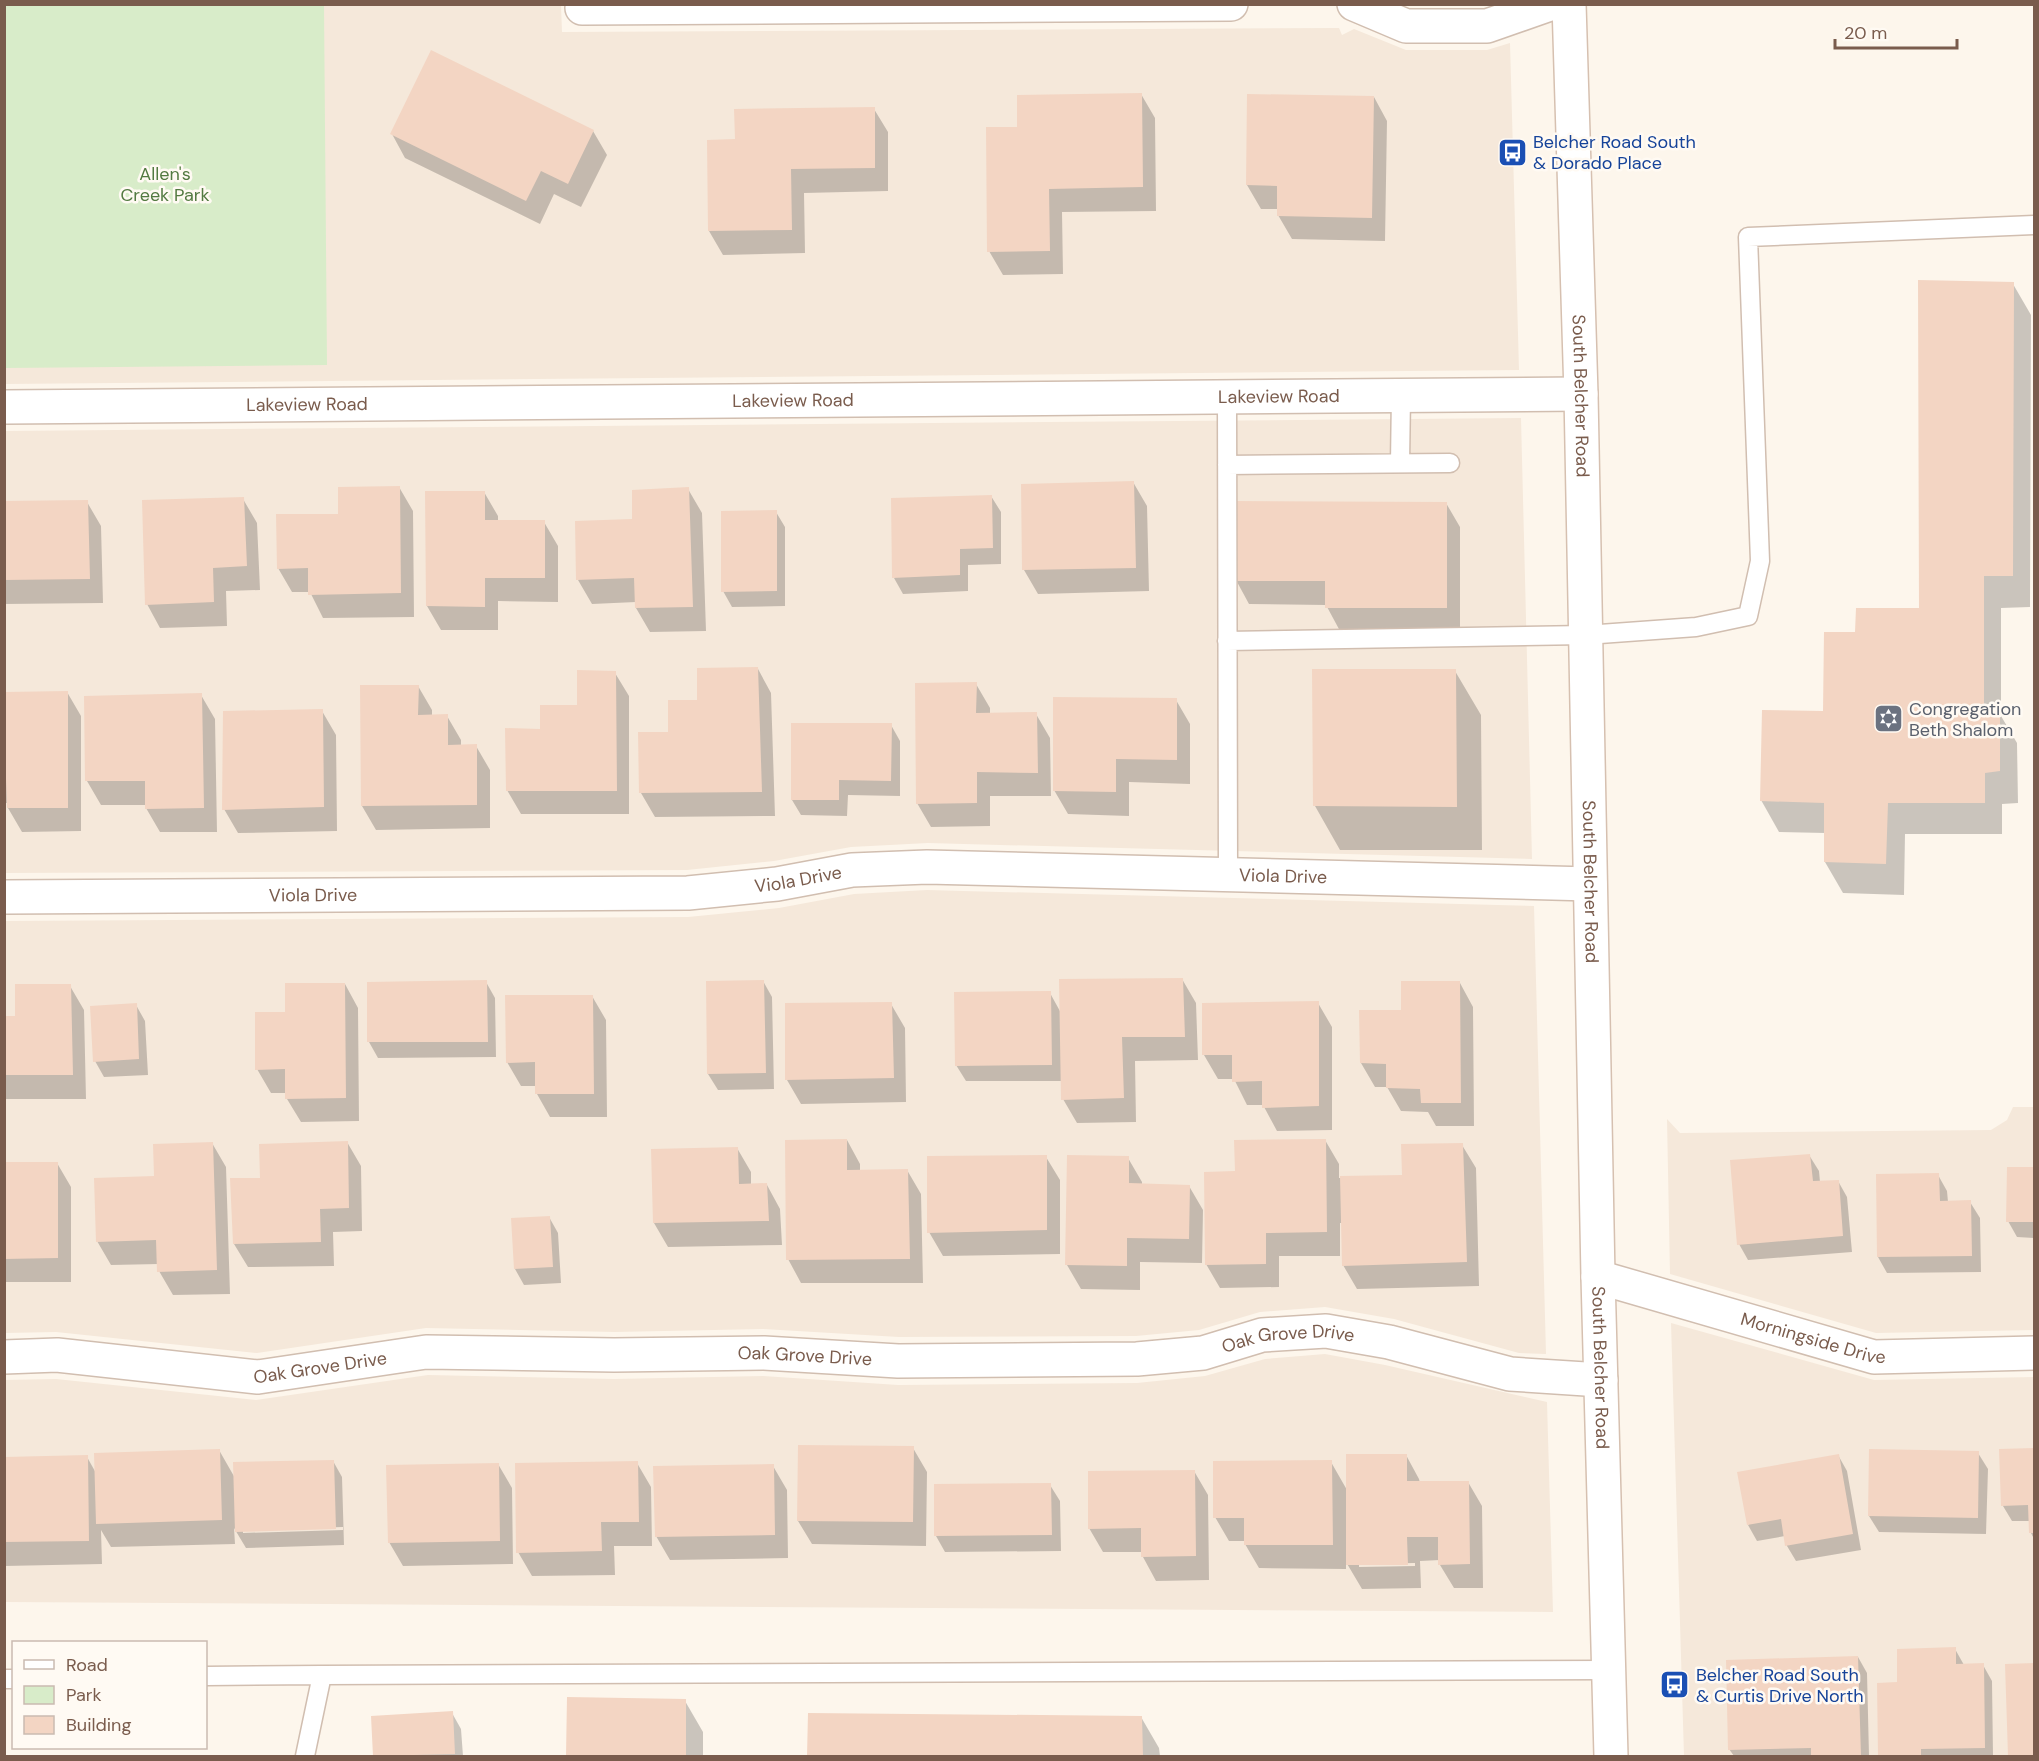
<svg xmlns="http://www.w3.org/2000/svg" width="2039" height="1761" font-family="'DM Sans',sans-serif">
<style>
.residential{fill:#f5e8da}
.green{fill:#d8ecc9}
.shadow{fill:#0003;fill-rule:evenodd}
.building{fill:#f3d5c3}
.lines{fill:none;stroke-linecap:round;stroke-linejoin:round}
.service-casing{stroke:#d1beb0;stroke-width:21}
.minor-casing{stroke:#d1beb0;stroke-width:36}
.secondary-casing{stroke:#d6c0b0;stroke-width:36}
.service{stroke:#fff;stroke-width:18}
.minor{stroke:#fff;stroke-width:33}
.secondary{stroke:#fff;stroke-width:33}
.labels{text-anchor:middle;stroke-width:5;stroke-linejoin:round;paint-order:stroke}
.transit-label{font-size:18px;fill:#164399;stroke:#fffaf3;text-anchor:start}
.park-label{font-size:18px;fill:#537a41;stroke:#fffaf3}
.street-label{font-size:18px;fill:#7a5c4d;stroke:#fffaf3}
.worship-label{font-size:18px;fill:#5b616d;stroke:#fffaf3;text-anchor:start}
</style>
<rect width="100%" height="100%" fill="#fdf6ec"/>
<!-- residential -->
<path class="residential" d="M 320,5 L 561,5 L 562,32 L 1339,28 L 1342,35 L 1354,29 L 1406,50 L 1487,50 L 1510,43 L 1519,370 L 5,384 L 5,336 Z
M 1521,418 L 1532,859 L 928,843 L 851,847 L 774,861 L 687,870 L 5,873 L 4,431 Z
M 927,890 L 1534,906 L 1546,1354 L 1519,1353 L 1394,1319 L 1325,1307 L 1260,1312 L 1199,1330 L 1136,1336 L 899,1337 L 763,1329 L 615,1332 L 426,1328 L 257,1353 L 56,1332 L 5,1333 L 4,921 L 688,917 L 779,908 L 854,894 Z
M 2013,1107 L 2034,1107 L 2034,1330 L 1876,1333 L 1670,1274 L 1667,1119 L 1680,1133 L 1991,1130 L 2007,1120 Z
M 1671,1323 L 1874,1380 L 2034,1377 L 2034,1756 L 1684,1756 Z
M 1325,1354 L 1385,1365 L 1547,1402 L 1553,1612 L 5,1602 L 4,1380 L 56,1379 L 256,1400 L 428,1375 L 614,1379 L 763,1376 L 898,1385 L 1137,1383 L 1205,1376 L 1265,1359 Z"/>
<!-- green -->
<path class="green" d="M 4,5 L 324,5 L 327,365 L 5,368 Z"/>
<!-- shadow -->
<path class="shadow" d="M 1141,94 L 1155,118 L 1156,211 L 1062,212 L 1063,274 L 1003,275 L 989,251 L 1019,128 Z
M 1374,97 L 1387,121 L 1385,241 L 1292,239 L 1278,215 L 1278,209 L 1261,209 L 1247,185 Z
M 874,109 L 888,132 L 888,191 L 804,193 L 805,253 L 723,255 L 709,231 L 736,141 Z
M 593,131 L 607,155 L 581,207 L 554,194 L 540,224 L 405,158 L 392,134 Z
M 2013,284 L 2031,315 L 2030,607 L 2001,608 L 2001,716 L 2017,743 L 2018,803 L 2002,804 L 2002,834 L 1905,834 L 1904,895 L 1843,893 L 1825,862 L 1825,833 L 1779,832 L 1761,800 L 1825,712 L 1856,633 L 1921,609 Z
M 1133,482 L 1147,506 L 1149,591 L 1038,594 L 1024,570 Z
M 399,487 L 413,511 L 414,617 L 323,618 L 310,592 L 292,592 L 278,568 L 339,515 Z
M 688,489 L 702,513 L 706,631 L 650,632 L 636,608 L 636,602 L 592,604 L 578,580 L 634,521 Z
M 484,492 L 498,516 L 498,521 L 544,522 L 558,546 L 558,602 L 498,601 L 498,630 L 441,630 L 427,606 Z
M 991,496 L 1001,512 L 1001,564 L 968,565 L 968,591 L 903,594 L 894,578 Z
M 243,499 L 257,523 L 260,590 L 226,591 L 227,626 L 160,628 L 147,604 Z
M 4,502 L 87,502 L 101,526 L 103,603 L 4,604 Z
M 1446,503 L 1460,527 L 1460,632 L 1340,631 L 1326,605 L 1249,604 L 1236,580 Z
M 776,512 L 785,527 L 785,606 L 732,607 L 723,591 Z
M 758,669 L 771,693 L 775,816 L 655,817 L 641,793 L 670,734 L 699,701 Z
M 1455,671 L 1481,715 L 1482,850 L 1340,850 L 1315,806 Z
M 615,673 L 629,696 L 629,814 L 521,814 L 507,790 L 542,730 L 578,707 Z
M 976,684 L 990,708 L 990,714 L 1036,714 L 1050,738 L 1051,796 L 990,796 L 990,826 L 931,827 L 917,803 Z
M 418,686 L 432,710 L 432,716 L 447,716 L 461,740 L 461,746 L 476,746 L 490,770 L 490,828 L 376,830 L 362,806 Z
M 67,692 L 81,716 L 81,831 L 22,832 L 8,808 L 8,803 L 4,803 L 4,707 Z
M 201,695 L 215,719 L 217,832 L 160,832 L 146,808 L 146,805 L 101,805 L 87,781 Z
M 1176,700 L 1190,724 L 1190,784 L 1129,782 L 1129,816 L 1068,814 L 1054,790 Z
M 322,711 L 336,735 L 337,831 L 238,833 L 224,809 Z
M 891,725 L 900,741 L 900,796 L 848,795 L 847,816 L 801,815 L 792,800 Z
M 1182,979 L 1196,1003 L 1198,1060 L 1135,1061 L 1136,1122 L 1077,1123 L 1063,1099 L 1063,1081 L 966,1081 L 956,1065 L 1050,993 L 1061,1013 Z
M 763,981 L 772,997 L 774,1089 L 718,1090 L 708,1074 Z
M 486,982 L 495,998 L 496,1057 L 378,1058 L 369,1042 Z
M 1460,983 L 1473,1007 L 1474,1126 L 1436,1126 L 1428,1112 L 1401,1111 L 1387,1087 L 1375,1087 L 1361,1063 L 1402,1012 Z
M 345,984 L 358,1008 L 359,1121 L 301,1122 L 287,1099 L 287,1093 L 271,1093 L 257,1069 L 286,1014 Z
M 70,986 L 84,1010 L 86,1099 L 4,1099 L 4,1017 L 17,1018 Z
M 592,996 L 606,1020 L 607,1117 L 550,1117 L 537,1094 L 537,1086 L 521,1086 L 507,1062 Z
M 1318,1003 L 1332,1027 L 1332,1130 L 1277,1131 L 1263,1105 L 1247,1105 L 1234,1079 L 1218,1079 L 1204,1055 Z
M 891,1004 L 905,1028 L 906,1102 L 801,1104 L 787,1080 Z
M 136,1005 L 145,1021 L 148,1075 L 104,1077 L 95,1061 Z
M 847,1140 L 860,1164 L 860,1171 L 907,1170 L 921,1194 L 923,1283 L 801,1283 L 788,1259 Z
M 1325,1140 L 1339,1164 L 1339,1178 L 1404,1177 L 1462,1145 L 1476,1168 L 1479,1286 L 1357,1289 L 1343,1265 L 1342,1223 L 1340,1223 L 1340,1256 L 1279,1256 L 1279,1287 L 1220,1288 L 1206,1264 L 1236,1173 Z
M 347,1142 L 361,1166 L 362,1231 L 333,1232 L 334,1266 L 248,1267 L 234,1244 L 261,1179 Z
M 212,1143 L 226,1167 L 230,1294 L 173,1295 L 159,1271 L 159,1264 L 111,1265 L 97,1241 L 155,1177 Z
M 737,1148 L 751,1172 L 751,1185 L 767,1185 L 780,1209 L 782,1245 L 668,1247 L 654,1223 Z
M 1809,1155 L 1819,1171 L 1820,1182 L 1838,1181 L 1847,1197 L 1852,1252 L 1748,1260 L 1739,1244 Z
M 1046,1157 L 1060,1180 L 1060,1254 L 943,1256 L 929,1232 Z
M 1128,1158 L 1142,1182 L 1142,1185 L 1189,1186 L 1203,1210 L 1202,1263 L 1140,1262 L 1140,1290 L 1081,1289 L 1067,1265 Z
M 4,1163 L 57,1163 L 71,1187 L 71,1282 L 4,1282 Z
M 2009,1168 L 2034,1168 L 2034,1238 L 2017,1237 L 2008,1221 Z
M 1938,1175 L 1947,1191 L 1948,1202 L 1970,1202 L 1980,1218 L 1981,1272 L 1887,1273 L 1878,1257 Z
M 549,1217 L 558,1233 L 561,1283 L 524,1285 L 515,1269 Z
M 913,1448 L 927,1472 L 926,1546 L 812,1544 L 798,1521 Z
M 219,1450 L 235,1478 L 333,1461 L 342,1477 L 344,1545 L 246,1548 L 234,1528 L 235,1544 L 111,1547 L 101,1530 L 102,1564 L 4,1566 L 4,1458 L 87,1457 L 96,1473 ZM 343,1527 L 343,1530 L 243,1533 L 243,1530 Z
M 2034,1450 L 2034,1539 L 2031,1533 L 2030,1521 L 2012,1521 L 2003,1506 L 2001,1451 Z
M 1978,1453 L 1988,1469 L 1986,1534 L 1879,1532 L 1869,1516 Z
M 1406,1455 L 1419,1479 L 1420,1483 L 1468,1482 L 1482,1506 L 1483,1588 L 1454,1588 L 1440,1565 L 1440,1560 L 1420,1561 L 1421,1588 L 1362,1589 L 1346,1562 L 1346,1569 L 1259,1568 L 1245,1544 L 1245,1541 L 1229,1541 L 1215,1517 L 1331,1462 L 1347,1490 ZM 1415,1563 L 1415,1566 L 1359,1567 L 1359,1564 Z
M 1838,1455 L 1847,1471 L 1861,1550 L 1796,1561 L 1787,1546 L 1785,1536 L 1757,1541 L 1748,1525 Z
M 637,1463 L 651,1487 L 652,1546 L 614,1546 L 615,1575 L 532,1576 L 518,1552 Z
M 498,1464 L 512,1488 L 513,1564 L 403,1566 L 389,1542 Z
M 773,1466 L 787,1490 L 788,1558 L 670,1560 L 656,1536 Z
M 1194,1471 L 1208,1495 L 1209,1580 L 1156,1581 L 1143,1557 L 1143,1552 L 1103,1552 L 1089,1528 Z
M 1050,1485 L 1060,1501 L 1061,1551 L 945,1552 L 936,1536 Z
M 1955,1649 L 1964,1665 L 1983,1665 L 1992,1681 L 1993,1756 L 1880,1756 L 1878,1684 L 1899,1684 Z
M 1858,1657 L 1867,1673 L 1869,1756 L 1734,1756 L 1729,1749 Z
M 2034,1665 L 2034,1756 L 2010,1756 L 2007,1666 Z
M 569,1699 L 685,1701 L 703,1732 L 703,1756 L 567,1756 Z
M 452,1713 L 461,1729 L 463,1756 L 375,1756 L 372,1718 Z
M 809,1714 L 1141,1717 L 1159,1748 L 1160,1756 L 809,1756 Z"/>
<!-- building -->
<path class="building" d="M 431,50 L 594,130 L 568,184 L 541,171 L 526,201 L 390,134 Z
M 1142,93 L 1143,187 L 1049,189 L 1050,251 L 987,252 L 986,127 L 1017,127 L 1017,95 Z
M 1247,94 L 1374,96 L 1372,218 L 1277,216 L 1277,186 L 1246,185 Z
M 875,107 L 875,168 L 791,169 L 792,230 L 708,231 L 707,140 L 735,139 L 734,109 Z
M 1918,280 L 2014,282 L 2013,576 L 1984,576 L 1984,709 L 2000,710 L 2000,771 L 1985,773 L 1985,803 L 1888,803 L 1886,864 L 1824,862 L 1824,803 L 1760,801 L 1762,710 L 1823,711 L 1824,632 L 1855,632 L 1856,608 L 1919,608 Z
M 1134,481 L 1136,568 L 1022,570 L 1021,484 Z
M 400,486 L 401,593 L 308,595 L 308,568 L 277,569 L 276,514 L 338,514 L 338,487 Z
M 689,487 L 693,607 L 635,608 L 634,578 L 576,580 L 575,521 L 632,519 L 632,490 Z
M 425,491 L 485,491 L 485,520 L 545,520 L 545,578 L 485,578 L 485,607 L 426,606 Z
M 992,495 L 993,548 L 960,549 L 960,575 L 892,578 L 891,498 Z
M 244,497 L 247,566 L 213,568 L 214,602 L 145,605 L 142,500 Z
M 88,500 L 90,579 L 4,580 L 4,501 Z
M 1234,501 L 1447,502 L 1447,608 L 1325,608 L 1325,581 L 1234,581 Z
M 777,510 L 777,591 L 721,592 L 721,511 Z
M 758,667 L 762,792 L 639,793 L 638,732 L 668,732 L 668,700 L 697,700 L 697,668 Z
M 1312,669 L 1456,669 L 1457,807 L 1313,806 Z
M 577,670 L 616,671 L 617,791 L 506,791 L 505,728 L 540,729 L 540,705 L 577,705 Z
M 977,682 L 976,713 L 1037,712 L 1038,773 L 977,772 L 977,803 L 916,804 L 915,683 Z
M 360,685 L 419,685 L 418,715 L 448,714 L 448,745 L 477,744 L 477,805 L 361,806 Z
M 68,691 L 68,808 L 7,808 L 6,779 L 4,779 L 5,692 Z
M 202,693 L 204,808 L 145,809 L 145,781 L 85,781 L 84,696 Z
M 1053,697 L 1177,698 L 1177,760 L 1116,759 L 1116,792 L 1053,791 Z
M 323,709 L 324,807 L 222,810 L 223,711 Z
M 791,723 L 892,723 L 891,781 L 839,780 L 839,800 L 791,800 Z
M 1183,978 L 1185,1037 L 1122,1037 L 1124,1098 L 1061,1100 L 1059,979 Z
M 487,980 L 488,1042 L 367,1042 L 367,982 Z
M 764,980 L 766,1073 L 707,1074 L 706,981 Z
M 1401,981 L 1460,981 L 1461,1103 L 1421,1103 L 1420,1089 L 1386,1088 L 1386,1064 L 1360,1063 L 1359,1010 L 1401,1010 Z
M 285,983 L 345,983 L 346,1098 L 285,1099 L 285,1069 L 255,1070 L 255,1012 L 285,1012 Z
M 15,984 L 71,984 L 73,1075 L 4,1075 L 4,1016 L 15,1016 Z
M 1051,991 L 1052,1065 L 955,1066 L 954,992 Z
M 505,995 L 593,995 L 594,1094 L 535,1094 L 535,1062 L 506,1063 Z
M 1319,1001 L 1319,1106 L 1262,1108 L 1262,1081 L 1232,1082 L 1232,1055 L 1202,1055 L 1202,1003 Z
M 892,1002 L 894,1078 L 785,1080 L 785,1003 Z
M 137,1003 L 139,1059 L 93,1062 L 90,1006 Z
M 847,1139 L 847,1170 L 908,1169 L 910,1259 L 786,1260 L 785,1140 Z
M 1326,1139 L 1327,1232 L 1266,1233 L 1266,1264 L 1205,1265 L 1204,1172 L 1235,1171 L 1234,1140 Z
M 348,1141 L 349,1208 L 320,1209 L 321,1242 L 233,1244 L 230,1178 L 260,1178 L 259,1144 Z
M 213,1142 L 217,1270 L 157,1272 L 156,1240 L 96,1242 L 94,1178 L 154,1176 L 153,1144 Z
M 1463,1143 L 1467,1262 L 1342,1266 L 1340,1176 L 1402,1175 L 1401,1144 Z
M 738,1147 L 739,1184 L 767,1183 L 769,1221 L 653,1223 L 651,1149 Z
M 1810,1154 L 1813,1181 L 1839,1180 L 1843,1236 L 1737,1245 L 1730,1160 Z
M 1047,1155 L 1047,1230 L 927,1233 L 927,1156 Z
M 1067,1155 L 1129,1156 L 1129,1183 L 1190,1185 L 1189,1239 L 1127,1238 L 1127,1266 L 1065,1265 Z
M 4,1162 L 58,1162 L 58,1258 L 4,1259 Z
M 2007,1167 L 2034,1167 L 2034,1222 L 2006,1222 Z
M 1939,1173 L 1940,1201 L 1971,1200 L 1972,1256 L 1877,1257 L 1876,1174 Z
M 550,1216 L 553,1267 L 514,1269 L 511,1218 Z
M 798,1445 L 914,1446 L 913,1522 L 797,1521 Z
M 2034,1448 L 2034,1533 L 2029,1533 L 2028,1505 L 2001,1506 L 1999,1449 Z
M 220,1449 L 222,1520 L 96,1524 L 94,1453 Z
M 1869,1449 L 1979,1451 L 1978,1518 L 1868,1516 Z
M 1346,1454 L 1407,1454 L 1407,1481 L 1469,1481 L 1470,1564 L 1438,1565 L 1438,1537 L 1407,1537 L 1408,1565 L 1346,1565 Z
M 1839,1454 L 1853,1534 L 1785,1546 L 1781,1519 L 1747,1525 L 1737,1472 Z
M 88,1455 L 89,1541 L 4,1542 L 4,1457 Z
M 334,1460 L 336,1529 L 235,1532 L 233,1462 Z
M 1332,1460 L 1333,1545 L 1244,1545 L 1244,1518 L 1213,1518 L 1213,1461 Z
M 638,1461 L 639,1522 L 601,1522 L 602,1551 L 516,1553 L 515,1463 Z
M 499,1463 L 500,1541 L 388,1543 L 386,1465 Z
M 774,1464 L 775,1535 L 655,1537 L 653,1466 Z
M 1195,1470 L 1196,1556 L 1141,1557 L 1141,1528 L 1088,1529 L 1088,1471 Z
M 1051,1483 L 1052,1535 L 934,1536 L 934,1484 Z
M 1956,1647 L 1956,1664 L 1984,1663 L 1985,1748 L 1921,1749 L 1921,1756 L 1878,1756 L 1877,1683 L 1897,1682 L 1897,1649 Z
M 1858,1656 L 1861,1756 L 1811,1756 L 1811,1748 L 1728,1750 L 1726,1660 Z
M 2034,1663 L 2034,1756 L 2008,1756 L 2005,1664 Z
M 567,1697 L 686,1699 L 686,1756 L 566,1756 Z
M 453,1711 L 455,1754 L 373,1756 L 371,1716 Z
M 808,1713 L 1142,1716 L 1143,1756 L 807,1756 Z"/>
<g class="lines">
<defs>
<path id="service" d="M 1227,396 L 1228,874
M 1400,463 L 1401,395
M 1227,465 L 1450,463
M 1227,641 L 1586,635 L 1696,627 L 1748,616 L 1760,561 L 1748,237 L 2034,225
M 206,1676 L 322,1675
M 4,1679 L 14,1679
M 305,1756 L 322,1675 L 1610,1670"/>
<g id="minor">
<path d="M 1354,4 L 1406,26 L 1487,26 L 1550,4"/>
<path d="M 582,8 L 1231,4"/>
<path id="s1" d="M 4,407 L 1581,394"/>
<path id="s2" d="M 4,897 L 688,893 L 777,884 L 852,870 L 927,867 L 1590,884"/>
<path id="s3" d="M 1598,1277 L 1874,1357 L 2034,1353"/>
<path id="s4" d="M 4,1357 L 57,1355 L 258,1377 L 426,1352 L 614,1355 L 764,1353 L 898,1361 L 1137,1359 L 1203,1353 L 1262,1335 L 1326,1331 L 1389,1342 L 1510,1374 L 1601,1380"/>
</g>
<g id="secondary">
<path id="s5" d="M 1569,4 L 1581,394 L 1598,1277 L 1611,1756"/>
</g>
</defs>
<!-- service casing -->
<use href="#service" class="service-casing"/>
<!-- minor casing -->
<use href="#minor" class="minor-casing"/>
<!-- secondary casing -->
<use href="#secondary" class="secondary-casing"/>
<!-- service -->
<use href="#service" class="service"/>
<!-- minor -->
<use href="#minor" class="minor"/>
<!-- secondary -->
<use href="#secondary" class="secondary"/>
</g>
<!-- icons -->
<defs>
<symbol id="bus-square" viewBox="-11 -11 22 22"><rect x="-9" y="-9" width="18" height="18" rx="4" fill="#1a4fb4" stroke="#fffaf3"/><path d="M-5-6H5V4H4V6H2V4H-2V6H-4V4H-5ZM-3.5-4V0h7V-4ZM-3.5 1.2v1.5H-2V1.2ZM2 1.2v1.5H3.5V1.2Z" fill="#fff"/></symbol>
<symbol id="synagogue-square" viewBox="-11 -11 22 22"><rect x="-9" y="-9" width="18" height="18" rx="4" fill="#6b7280" stroke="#fffaf3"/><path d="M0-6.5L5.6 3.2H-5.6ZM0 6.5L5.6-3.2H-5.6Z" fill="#fff"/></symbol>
</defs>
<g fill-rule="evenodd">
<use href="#bus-square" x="1496" y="136" width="33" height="33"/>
<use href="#synagogue-square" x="1872" y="702" width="33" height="33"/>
<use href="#bus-square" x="1658" y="1668" width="33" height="33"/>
</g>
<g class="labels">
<!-- transit labels -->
<g class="transit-label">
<text x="1533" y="148">Belcher Road South<tspan x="1533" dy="21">&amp; Dorado Place</tspan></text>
<text x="1696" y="1681">Belcher Road South<tspan x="1696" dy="21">&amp; Curtis Drive North</tspan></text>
</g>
<!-- park labels -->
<g class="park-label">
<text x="165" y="180">Allen's<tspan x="165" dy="21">Creek Park</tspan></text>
</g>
<!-- street labels -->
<g class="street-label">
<text dy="6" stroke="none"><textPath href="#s5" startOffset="392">South Belcher Road</textPath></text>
<text dy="6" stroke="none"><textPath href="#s1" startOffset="1275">Lakeview Road</textPath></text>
<text dy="6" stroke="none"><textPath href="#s1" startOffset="789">Lakeview Road</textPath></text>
<text dy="6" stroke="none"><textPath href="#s1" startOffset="303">Lakeview Road</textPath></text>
<text dy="6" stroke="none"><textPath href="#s2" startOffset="1281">Viola Drive</textPath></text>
<text dy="6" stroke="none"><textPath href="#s2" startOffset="795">Viola Drive</textPath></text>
<text dy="6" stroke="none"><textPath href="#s5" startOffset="878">South Belcher Road</textPath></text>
<text dy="6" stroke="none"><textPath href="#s2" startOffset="309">Viola Drive</textPath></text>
<text dy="6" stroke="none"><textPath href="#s3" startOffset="224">Morningside Drive</textPath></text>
<text dy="6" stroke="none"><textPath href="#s4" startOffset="1290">Oak Grove Drive</textPath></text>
<text dy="6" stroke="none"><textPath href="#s4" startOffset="804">Oak Grove Drive</textPath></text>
<text dy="6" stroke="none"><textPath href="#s4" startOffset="318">Oak Grove Drive</textPath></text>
<text dy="6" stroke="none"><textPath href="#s5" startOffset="1364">South Belcher Road</textPath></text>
</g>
<!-- worship labels -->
<g class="worship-label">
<text x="1909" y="715">Congregation<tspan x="1909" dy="21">Beth Shalom</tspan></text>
</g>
</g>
<!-- border -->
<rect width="2039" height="1761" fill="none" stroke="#7a5c4d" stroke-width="12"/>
<!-- legend -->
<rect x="12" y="1641" width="195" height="108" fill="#fffaf3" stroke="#cabbb1" stroke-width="1.5"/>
<rect x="24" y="1660" width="30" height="9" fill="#ffffff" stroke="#cabbb1" stroke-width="1.5"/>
<text x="66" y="1671" font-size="18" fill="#7a5c4d">Road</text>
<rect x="24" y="1686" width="30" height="18" fill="#d8ecc9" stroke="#cabbb1" stroke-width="1.5"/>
<text x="66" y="1701" font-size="18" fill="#7a5c4d">Park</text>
<rect x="24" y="1716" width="30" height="18" fill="#f3d5c3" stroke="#cabbb1" stroke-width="1.5"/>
<text x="66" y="1731" font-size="18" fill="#7a5c4d">Building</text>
<!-- scale -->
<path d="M1835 39v9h122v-9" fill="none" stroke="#7a5c4d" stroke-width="3"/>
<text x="1844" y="39" font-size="18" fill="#7a5c4d" stroke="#fffaf3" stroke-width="4.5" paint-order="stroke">20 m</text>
</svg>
